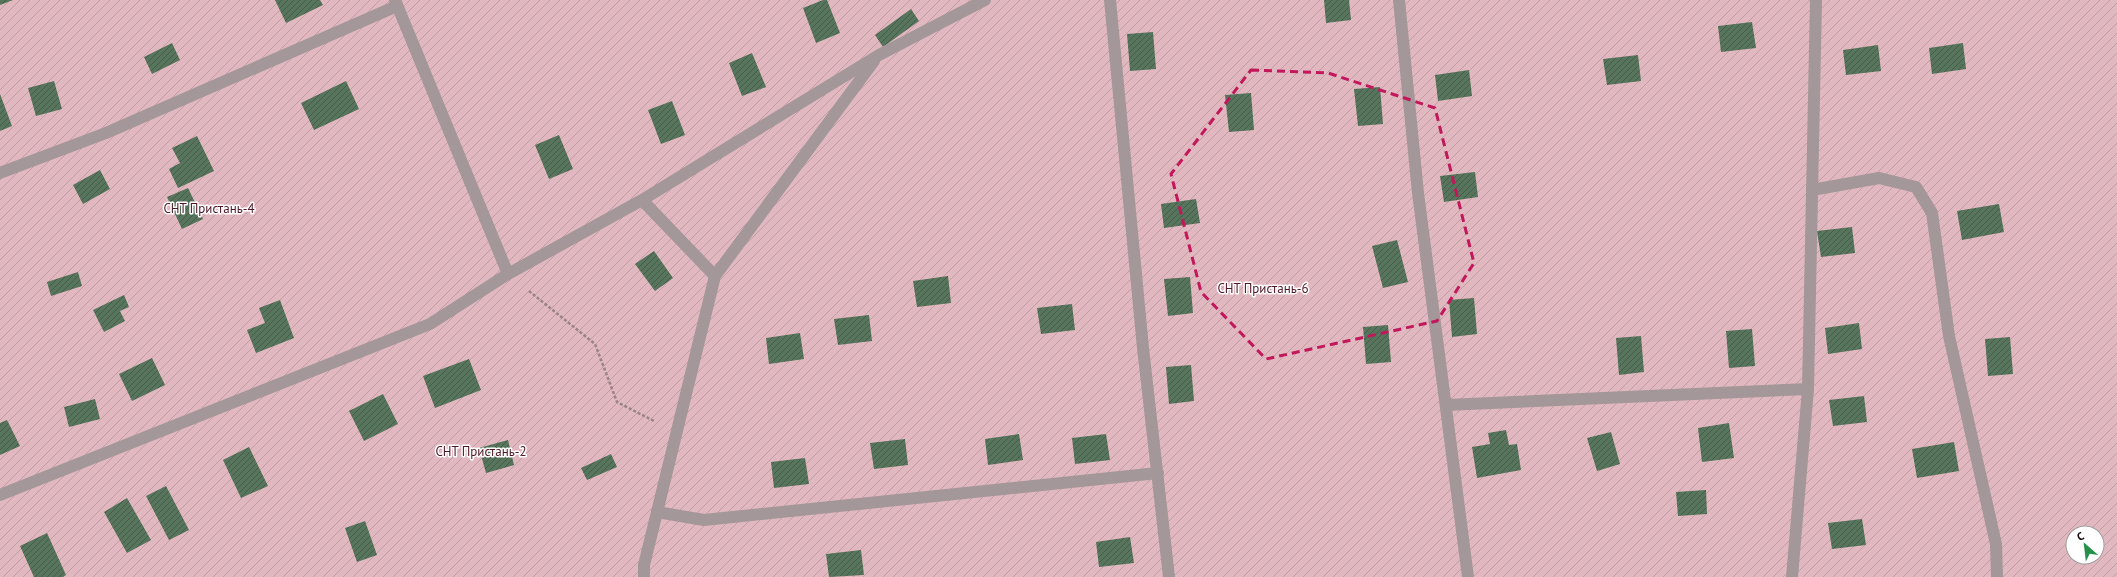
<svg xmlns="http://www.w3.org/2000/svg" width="2117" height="577" font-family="'PT Sans',sans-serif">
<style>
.garden{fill:url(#garden-furrows);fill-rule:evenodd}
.building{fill:url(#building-hatch)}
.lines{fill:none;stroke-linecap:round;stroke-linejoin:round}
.path{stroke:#988386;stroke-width:2.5;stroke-dasharray:3 2;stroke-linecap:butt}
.lane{stroke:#a49799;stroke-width:12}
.street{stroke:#a49799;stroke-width:12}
.marked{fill:none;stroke:#c2185b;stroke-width:3;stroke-dasharray:8 5;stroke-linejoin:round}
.labels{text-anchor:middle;stroke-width:3;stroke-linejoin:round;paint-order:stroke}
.park-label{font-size:13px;fill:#4d1726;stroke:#fff}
</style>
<defs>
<pattern id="garden-furrows" width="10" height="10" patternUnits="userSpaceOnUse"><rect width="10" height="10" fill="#e1b8bf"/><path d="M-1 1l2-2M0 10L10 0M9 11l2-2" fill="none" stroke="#c09da3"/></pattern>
<pattern id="building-hatch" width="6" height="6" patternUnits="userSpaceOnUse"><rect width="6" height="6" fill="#57745c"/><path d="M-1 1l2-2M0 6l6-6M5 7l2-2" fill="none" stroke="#475d4a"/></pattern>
</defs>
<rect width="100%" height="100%" fill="#fedfe4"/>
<!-- garden -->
<path class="garden" d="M 0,0 L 2117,0 L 2117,577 L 0,577 ZM 2073,533 L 2097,533 L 2097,557 L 2073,557 Z"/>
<!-- building -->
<path class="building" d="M 0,0 L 13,0 L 0,5 Z
M 275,0 L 320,0 L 323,5 L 286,23 Z
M 823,0 L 827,0 L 840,33 L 816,43 L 803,8 Z
M 1324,0 L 1349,0 L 1351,20 L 1326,23 Z
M 911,9 L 919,21 L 883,47 L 875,35 Z
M 1752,22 L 1756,48 L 1721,52 L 1718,26 Z
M 1153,32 L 1156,69 L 1130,71 L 1127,34 Z
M 172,43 L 180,60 L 152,74 L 144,57 Z
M 1963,43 L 1966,69 L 1932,74 L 1929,48 Z
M 1878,45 L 1881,71 L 1846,75 L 1843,50 Z
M 752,53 L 766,87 L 742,96 L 729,63 Z
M 1638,55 L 1641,81 L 1607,85 L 1603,59 Z
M 1469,70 L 1472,96 L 1438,101 L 1435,75 Z
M 54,81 L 62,109 L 36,116 L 28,88 Z
M 346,81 L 359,109 L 314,130 L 301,103 Z
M 1380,87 L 1383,124 L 1358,126 L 1354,89 Z
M 1251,93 L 1254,130 L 1229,132 L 1225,95 Z
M 0,94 L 12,126 L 0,131 Z
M 672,101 L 685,135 L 661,144 L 648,110 Z
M 559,135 L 573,169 L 549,179 L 535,145 Z
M 197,136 L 214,171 L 178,188 L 169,169 L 180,163 L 172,148 Z
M 100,170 L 110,189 L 83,204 L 73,185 Z
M 1475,172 L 1478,197 L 1444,202 L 1440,176 Z
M 188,188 L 203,219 L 182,229 L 167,197 Z
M 1196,199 L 1200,223 L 1164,228 L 1161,204 Z
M 1999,204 L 2004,232 L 1962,240 L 1957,211 Z
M 1852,227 L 1855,253 L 1821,257 L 1817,231 Z
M 1397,240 L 1408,282 L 1383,288 L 1372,246 Z
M 654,251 L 673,278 L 655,291 L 635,264 Z
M 78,272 L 82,286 L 51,296 L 47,282 Z
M 948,276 L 951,303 L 917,307 L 913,281 Z
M 1190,277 L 1193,313 L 1168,316 L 1164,279 Z
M 124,295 L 129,307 L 120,311 L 125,321 L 104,332 L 93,310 Z
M 1474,298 L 1477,334 L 1452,337 L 1449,300 Z
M 280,300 L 294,338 L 256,353 L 247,330 L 265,323 L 259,308 Z
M 1072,304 L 1075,330 L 1041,334 L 1037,308 Z
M 869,315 L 872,341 L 838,345 L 834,319 Z
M 1859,323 L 1862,349 L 1828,354 L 1825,328 Z
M 1388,325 L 1391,362 L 1366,364 L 1363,327 Z
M 1752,329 L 1755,366 L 1729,368 L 1726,331 Z
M 800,333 L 804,359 L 769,364 L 766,338 Z
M 1641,336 L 1644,372 L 1619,375 L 1616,338 Z
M 2010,337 L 2013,374 L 1988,376 L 1985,339 Z
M 152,358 L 165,385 L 132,401 L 119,374 Z
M 469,359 L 481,390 L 435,408 L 423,376 Z
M 1191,365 L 1194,401 L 1169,404 L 1166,367 Z
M 383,394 L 398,424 L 364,441 L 349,411 Z
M 1864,396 L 1867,422 L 1833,426 L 1829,400 Z
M 95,399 L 100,419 L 69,427 L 64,407 Z
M 7,420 L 20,446 L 0,455 L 0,423 Z
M 1729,423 L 1734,458 L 1702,462 L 1698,428 Z
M 1506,430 L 1509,445 L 1517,444 L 1521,470 L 1477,478 L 1472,447 L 1490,444 L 1488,433 Z
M 1611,432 L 1620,464 L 1597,471 L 1587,438 Z
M 1019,434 L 1023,460 L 988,465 L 985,439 Z
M 1106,434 L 1110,460 L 1075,464 L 1072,438 Z
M 905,439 L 908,465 L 874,469 L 870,443 Z
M 508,440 L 514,465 L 486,473 L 479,448 Z
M 1954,442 L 1959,471 L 1917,478 L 1912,449 Z
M 249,447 L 268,486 L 241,498 L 223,460 Z
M 611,454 L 617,467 L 587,480 L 581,468 Z
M 805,458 L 809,484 L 774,488 L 771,462 Z
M 166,486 L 189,530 L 169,540 L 146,496 Z
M 1706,490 L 1707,514 L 1678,516 L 1676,492 Z
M 127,498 L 151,540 L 127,553 L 104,512 Z
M 1862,519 L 1866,545 L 1832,549 L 1828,523 Z
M 365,521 L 377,555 L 357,562 L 345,528 Z
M 47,533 L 66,575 L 63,577 L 34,577 L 20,546 Z
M 1130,537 L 1134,563 L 1099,567 L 1096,542 Z
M 861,550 L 864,575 L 829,577 L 826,554 Z"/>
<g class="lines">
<!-- path -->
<path class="path" d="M 529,291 L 595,344 L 617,402 L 654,421"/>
<!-- lane -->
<path class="lane" d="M 1110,0 L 1143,348 L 1169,577
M 1399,0 L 1418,193 L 1468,577
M 0,173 L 106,133 L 397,6
M 1812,190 L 1879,178 L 1916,187 L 1932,213 L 1949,336 L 1996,544 L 1997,577
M 1446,405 L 1808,389
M 0,495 L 430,324 L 508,274
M 657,512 L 704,520 L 1158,473"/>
<!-- street -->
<path class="street" d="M 395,0 L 508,274 L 642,200 L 879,55 L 985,0
M 642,200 L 715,276
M 644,577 L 644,565 L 715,276 L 874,61
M 1792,577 L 1808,389 L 1816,0"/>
</g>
<!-- marked area -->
<path class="marked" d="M 1251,70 L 1328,73 L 1435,108 L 1474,263 L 1437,321 L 1266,359 L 1201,292 L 1171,174 Z"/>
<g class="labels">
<!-- park labels -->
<g class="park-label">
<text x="209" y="213">СНТ Пристань-4</text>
<text x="1263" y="293">СНТ Пристань-6</text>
<text x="481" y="456">СНТ Пристань-2</text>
</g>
</g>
<!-- north arrow -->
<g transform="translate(2085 545) rotate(332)"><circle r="19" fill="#ffffff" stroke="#a09d9d"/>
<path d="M0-3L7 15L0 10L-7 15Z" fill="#249048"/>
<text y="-6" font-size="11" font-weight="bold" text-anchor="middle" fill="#12090a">С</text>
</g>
</svg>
